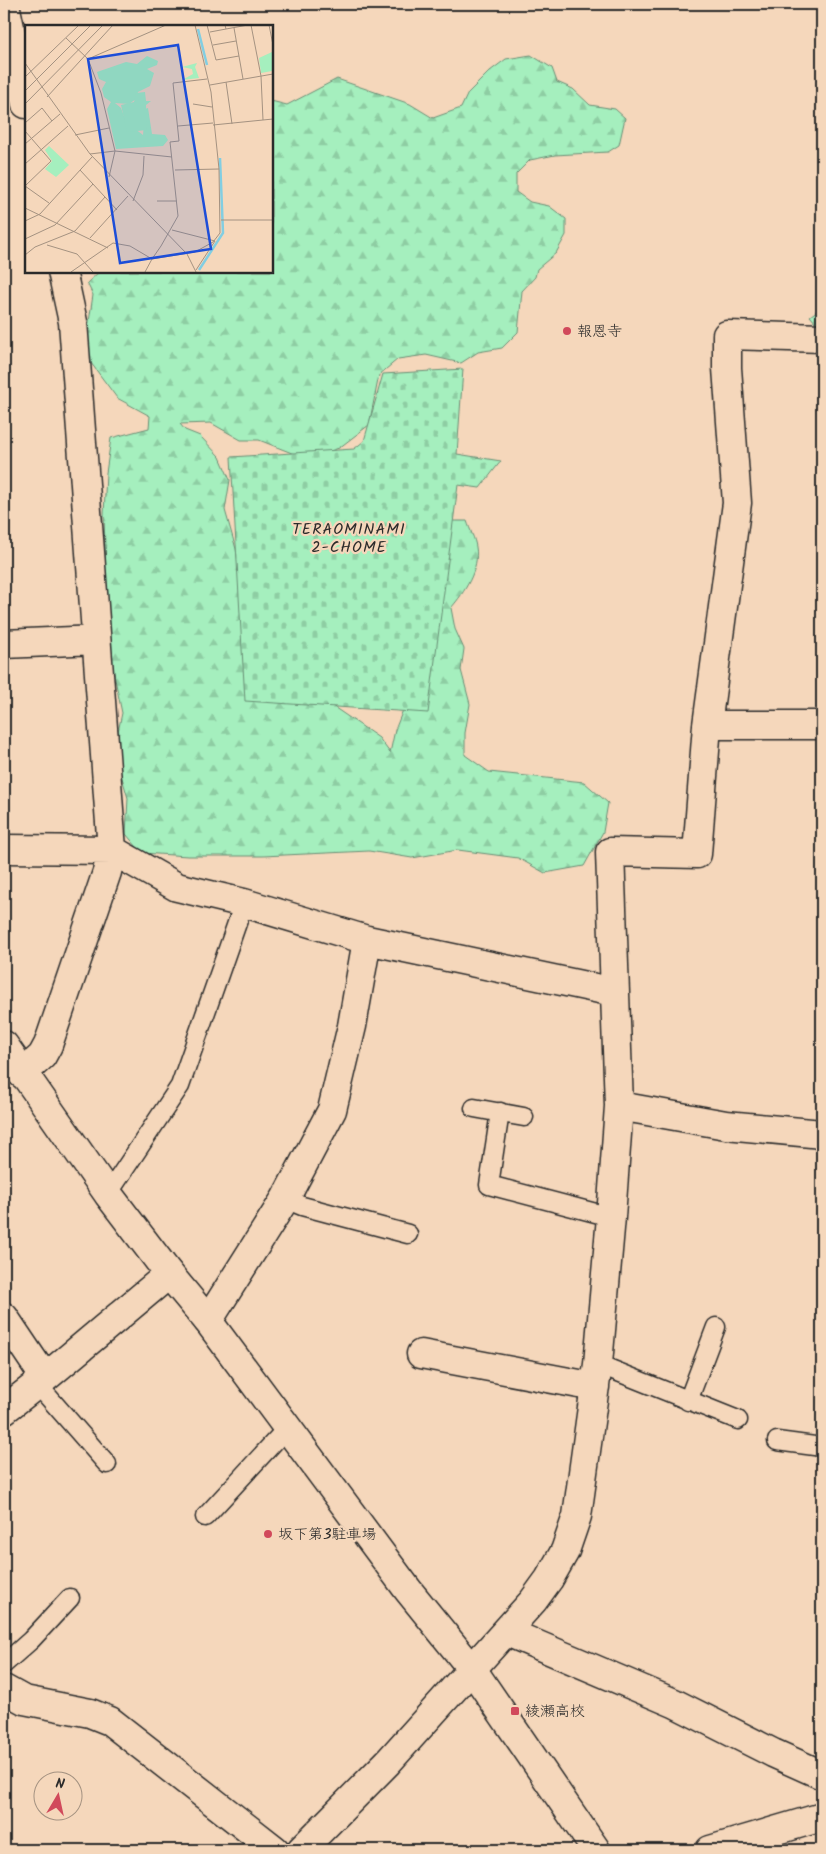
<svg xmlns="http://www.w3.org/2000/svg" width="826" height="1854" font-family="Kalam,'Klee One',sans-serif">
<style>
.forest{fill:url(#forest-firs);stroke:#688d74}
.cemetery{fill:url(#cemetery-stones);stroke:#688d74}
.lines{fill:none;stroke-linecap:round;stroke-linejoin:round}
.lane-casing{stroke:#2b2b2b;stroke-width:21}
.street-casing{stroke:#2b2b2b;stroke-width:31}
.secondary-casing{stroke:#2b2b2b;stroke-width:31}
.lane{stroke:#f5d7bb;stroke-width:18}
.street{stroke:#f5d7bb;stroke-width:28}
.secondary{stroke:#f5d7bb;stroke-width:28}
.poi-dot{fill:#d1495b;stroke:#f5d7bb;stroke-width:2}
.labels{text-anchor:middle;stroke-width:4.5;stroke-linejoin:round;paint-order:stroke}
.poi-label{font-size:15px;fill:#2b2b2b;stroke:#f5d7bb;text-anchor:start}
.neighbourhood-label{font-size:16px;letter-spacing:1px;fill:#2b2b2b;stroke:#f5d7bb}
.inset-river{fill:none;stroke:#82cee2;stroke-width:2.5}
.inset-road{fill:none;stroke:#a49281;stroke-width:1}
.view{fill:#1d4ed8;fill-opacity:0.15;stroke:#1d4ed8;stroke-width:2.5}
.inset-edge{fill:none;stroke:#2b2b2b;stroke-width:2.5}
</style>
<defs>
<pattern id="forest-firs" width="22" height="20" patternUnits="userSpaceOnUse" patternTransform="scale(1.25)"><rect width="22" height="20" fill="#a5efbe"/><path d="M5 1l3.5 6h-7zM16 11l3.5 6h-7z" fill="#8ecda3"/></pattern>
<pattern id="cemetery-stones" width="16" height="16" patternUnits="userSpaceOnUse" patternTransform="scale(1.25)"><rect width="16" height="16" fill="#a5efbe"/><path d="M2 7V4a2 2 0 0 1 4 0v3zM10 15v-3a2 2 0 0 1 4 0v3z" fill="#8ecda3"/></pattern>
</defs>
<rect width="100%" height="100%" fill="#f5d7bb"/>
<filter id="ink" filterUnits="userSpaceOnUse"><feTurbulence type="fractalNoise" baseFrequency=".02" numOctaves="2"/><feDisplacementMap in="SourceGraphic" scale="10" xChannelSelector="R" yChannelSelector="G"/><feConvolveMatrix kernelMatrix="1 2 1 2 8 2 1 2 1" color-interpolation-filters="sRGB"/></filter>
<g filter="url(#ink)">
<!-- forest -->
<path class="forest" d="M 531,55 L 552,68 L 557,82 L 573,89 L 590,105 L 615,109 L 625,118 L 619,145 L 608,152 L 555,155 L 530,160 L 516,174 L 516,192 L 530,202 L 549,206 L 566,219 L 566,235 L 556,253 L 537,269 L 535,277 L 522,291 L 518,332 L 502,348 L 478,352 L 461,363 L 426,355 L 398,359 L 379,375 L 369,425 L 339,448 L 307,459 L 259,440 L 241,440 L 211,423 L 180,424 L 185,430 L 200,436 L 220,457 L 230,480 L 225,510 L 236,549 L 242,585 L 325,701 L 379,738 L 390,753 L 395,730 L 409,695 L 442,521 L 467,521 C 470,530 475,539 476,547 C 480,569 464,593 451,608 L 455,629 L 464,649 L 461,670 L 470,704 L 465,733 L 465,755 L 489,772 L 584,782 L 608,803 L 603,832 L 584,866 L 545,873 L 518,858 L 458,850 L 412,858 L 369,851 L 263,856 L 188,856 L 142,853 L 126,834 L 128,798 L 114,751 L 122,713 L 108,645 L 104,515 L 106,473 L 111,438 L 149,428 L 150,416 L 117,398 L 91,363 L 87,335 L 93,295 L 87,283 L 100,271 L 271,271 L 271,101 L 287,105 L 337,79 L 410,104 L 433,118 L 461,108 L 468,93 L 490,71 L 506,59 Z
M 822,307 L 822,330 L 810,316 Z"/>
<!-- cemetery -->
<path class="cemetery" d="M 463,369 L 457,454 L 501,461 L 480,488 L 458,485 L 428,713 L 245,701 L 231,457 L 354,449 L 364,441 L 383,374 Z"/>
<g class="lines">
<defs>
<path id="lane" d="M 474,1108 L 524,1117
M 500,1112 L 489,1185 L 611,1217
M 108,1194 L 180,1086 L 244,903
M 285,1199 L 302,1206 L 408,1234
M 598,1364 L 738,1420
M 37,1384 L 107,1464
M 688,1401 L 716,1327
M 777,1441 L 822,1447
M 205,1517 L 287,1428
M 4,1664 L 31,1640 L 70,1598"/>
<path id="street" d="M 5,4 L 26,104
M 4,644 L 96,640
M 707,725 L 822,725
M 4,849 L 112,850 L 177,887 L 244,903 L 367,940 L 614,992
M 22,1074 L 42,1056 L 48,1045 L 107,872 L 112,850 L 73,322 L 62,271
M 619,1106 L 726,1125 L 822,1134
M 4,1317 L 45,1378
M 208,1321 L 285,1199 L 332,1110 L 352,1026 L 367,940
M 421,1354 L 595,1387
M 4,1410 L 45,1378 L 169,1274
M 507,1632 L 674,1703 L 773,1753 L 822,1775
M 4,1689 L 24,1700 L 90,1713 L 110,1721 L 275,1850
M 301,1850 L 388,1762 L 533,1601 L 549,1579 L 565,1551 L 577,1516 L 598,1364 L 611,1217 L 619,1106 L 610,852 L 697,854 L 707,725 L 737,503 L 727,368 L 727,335 L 822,338
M 710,1850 L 822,1817"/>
<path id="secondary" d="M 4,1045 L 108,1194 L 169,1274 L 208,1321 L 408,1590 L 472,1669 L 596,1850"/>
</defs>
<!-- lane casing -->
<use href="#lane" class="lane-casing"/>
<!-- street casing -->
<use href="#street" class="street-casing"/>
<!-- secondary casing -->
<use href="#secondary" class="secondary-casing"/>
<!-- lane -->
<use href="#lane" class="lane"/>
<!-- street -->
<use href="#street" class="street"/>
<!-- secondary -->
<use href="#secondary" class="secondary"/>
</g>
</g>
<!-- markers -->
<g class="poi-dot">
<circle cx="567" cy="331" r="5"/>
<circle cx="268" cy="1534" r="5"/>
<rect x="510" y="1706" width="10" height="10" rx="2.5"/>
</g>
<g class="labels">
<!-- poi labels -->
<g class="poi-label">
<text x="577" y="336">報恩寺</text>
<text x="278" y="1539">坂下第3駐車場</text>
<text x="525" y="1716">綾瀬高校</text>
</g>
<!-- neighbourhood labels -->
<g class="neighbourhood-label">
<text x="349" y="534">TERAOMINAMI<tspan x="349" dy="18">2-CHOME</tspan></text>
</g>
</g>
<!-- overview -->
<g transform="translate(25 25)">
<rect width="248" height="248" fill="#f5d7bb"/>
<path d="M 122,31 L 133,36 L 132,40 L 122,44 L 129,48 L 125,61 L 113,67 L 111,74 L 104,79 L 90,78 L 96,83 L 101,97 L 118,110 L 120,84 L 123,83 L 127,109 L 140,110 L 143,115 L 138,121 L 91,124 L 82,84 L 86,77 L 79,72 L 77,64 L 81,57 L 74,54 L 72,47 L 101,37 L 112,39 ZM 172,38 L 170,42 L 174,53 L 157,55 L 168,49 L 167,44 L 157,42 Z" fill="#a5efbe"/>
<path d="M 120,67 L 121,76 L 126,76 L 121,80 L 122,105 L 102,107 L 96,80 L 109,77 L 111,68 Z" fill="#a5efbe"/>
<path d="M 247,27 L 247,46 L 236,48 L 234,33 ZM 24,121 L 44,140 L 31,152 L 20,144 L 27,136 L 20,125 Z" fill="#a5efbe"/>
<path class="inset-river" d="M 173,4 L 182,40M 174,245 L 198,208 L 195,133"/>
<path class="inset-road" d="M 182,0 L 191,35 L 214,31M 200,0 L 201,4 L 223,0M 226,0 L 236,51 L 238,95M 244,0 L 248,20M 209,3 L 218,54M 185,7 L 201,4M 41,13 L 63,34 L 141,0M 188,20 L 211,16M 63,34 L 76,68 L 90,126 L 84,152M 0,38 L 65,129 L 162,229 L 171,247M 0,52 L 54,0M 201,57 L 207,99M 185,60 L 248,49M 0,66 L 66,0M 22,72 L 88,0M 0,79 L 78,0M 168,79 L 187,82M 0,98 L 17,83 L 27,96M 188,100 L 248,94M 153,101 L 188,98M 0,106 L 26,136 L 0,161 L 24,178M 50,110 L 84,103M 0,119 L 35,89M 65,129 L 90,126 L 147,132M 0,139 L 43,101M 55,145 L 92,185M 150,145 L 194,144M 108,176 L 118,150 L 119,131M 132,176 L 152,176M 0,183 L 83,223M 196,195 L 248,195M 0,196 L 15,189 L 67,132M 147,205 L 190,216M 50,206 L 80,172M 65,213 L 103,171M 0,214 L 30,200 L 68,159M 22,220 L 52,229 L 68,247M 0,230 L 10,222 L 50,206M 171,245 L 190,216M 46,247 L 88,218 L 105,221 L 127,234 L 136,221 L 153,191 L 145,117 L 154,116 L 148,58 L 182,54M 120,247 L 127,234 L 170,227 L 188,217 L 195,208 L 194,144 L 186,67 L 170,0"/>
<path class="view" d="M 153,20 L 186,224 L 95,238 L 63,34 Z"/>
<rect width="248" height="248" class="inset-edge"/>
</g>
<!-- margin -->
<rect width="826" height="1854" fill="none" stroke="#f5d7bb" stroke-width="20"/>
<rect x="10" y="10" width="806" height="1834" fill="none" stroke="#2b2b2b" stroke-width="2" filter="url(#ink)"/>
<!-- north arrow -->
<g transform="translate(58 1796) rotate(9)"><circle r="24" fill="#f5d7bb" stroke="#a49281"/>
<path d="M0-4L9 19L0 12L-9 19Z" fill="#d1495b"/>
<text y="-8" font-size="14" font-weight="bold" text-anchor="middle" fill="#2b2b2b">N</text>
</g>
</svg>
